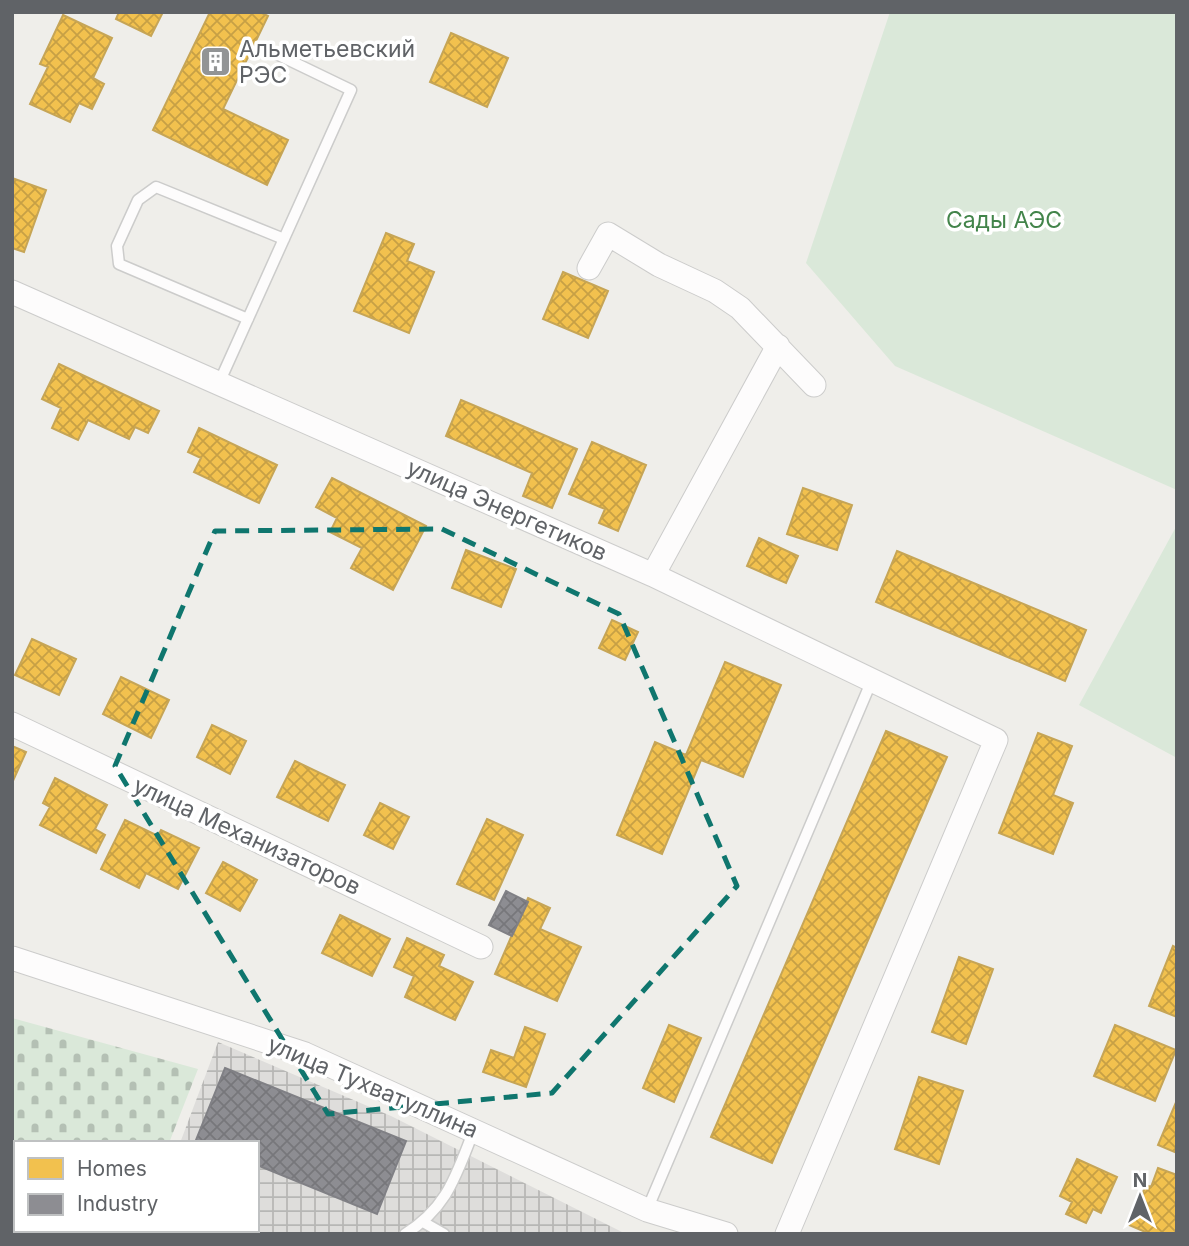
<svg xmlns="http://www.w3.org/2000/svg" width="1189" height="1246" font-family="Inter,sans-serif">
<style>
.industrial{fill:url(#industrial-grid)}
.green{fill:#dae8d9}
.cemetery{fill:url(#cemetery-stones)}
.homes{fill:url(#homes-cross-hatch);stroke:#c6a556;stroke-width:2}
.industry{fill:url(#industry-cross-hatch);stroke:#808085;stroke-width:2}
.lines{fill:none;stroke-linecap:round;stroke-linejoin:round}
.lane-casing{stroke:#cccccb;stroke-width:13}
.street-casing{stroke:#cccccb;stroke-width:25}
.lane{stroke:#fdfcfc;stroke-width:10}
.street{stroke:#fdfcfc;stroke-width:23}
.marked{fill:none;stroke:#0f766e;stroke-width:5;stroke-dasharray:14 9;stroke-linejoin:round}
.labels{text-anchor:middle;stroke-width:7;stroke-linejoin:round;paint-order:stroke}
.poi-label{font-size:23px;fill:#606367;stroke:#fff;text-anchor:start}
.park-label{font-size:23px;fill:#42844a;stroke:#fff}
.street-label{font-size:23px;fill:#606367;stroke:#fff}
</style>
<defs>
<pattern id="industrial-grid" width="8" height="8" patternUnits="userSpaceOnUse" patternTransform="scale(1.75)"><rect width="8" height="8" fill="#dedddb"/><path d="M0 4h8M4 0v8" fill="none" stroke="#b7b7b5"/></pattern>
<pattern id="cemetery-stones" width="16" height="16" patternUnits="userSpaceOnUse" patternTransform="scale(1.75)"><rect width="16" height="16" fill="#dae8d9"/><path d="M2 7V4a2 2 0 0 1 4 0v3zM10 15v-3a2 2 0 0 1 4 0v3z" fill="#b4c0b4"/></pattern>
<pattern id="homes-cross-hatch" width="8" height="8" patternUnits="userSpaceOnUse" patternTransform="scale(1.75)"><rect width="8" height="8" fill="#f2c14e"/><path d="M0 0l8 8M0 8l8-8" fill="none" stroke="#c7a045"/></pattern>
<pattern id="industry-cross-hatch" width="8" height="8" patternUnits="userSpaceOnUse" patternTransform="scale(1.75)"><rect width="8" height="8" fill="#8d8d92"/><path d="M0 0l8 8M0 8l8-8" fill="none" stroke="#77777b"/></pattern>
</defs>
<rect width="100%" height="100%" fill="#efeeea"/>
<!-- industrial -->
<path class="industrial" d="M 218,1042 L 391,1116 L 626,1234 L 146,1234 L 147,1230 L 257,1230 L 257,1143 L 180,1143 Z"/>
<!-- green -->
<path class="green" d="M 890,12 L 1177,12 L 1177,490 L 895,366 L 806,263 Z
M 1177,525 L 1177,758 L 1079,705 Z"/>
<!-- cemetery -->
<path class="cemetery" d="M 12,1018 L 198,1069 L 169,1143 L 16,1143 L 16,1230 L 135,1230 L 134,1234 L 12,1234 Z"/>
<!-- homes -->
<path class="homes" d="M 119,12 L 163,12 L 151,36 L 116,19 Z
M 210,12 L 260,12 L 268,16 L 223,109 L 288,140 L 267,185 L 153,130 Z
M 63,15 L 112,38 L 93,78 L 104,84 L 92,109 L 79,103 L 70,122 L 30,104 L 48,67 L 40,64 Z
M 451,33 L 508,58 L 487,107 L 430,82 Z
M 12,178 L 46,190 L 24,252 L 12,248 Z
M 386,233 L 414,244 L 407,261 L 434,272 L 409,333 L 354,311 Z
M 563,272 L 608,291 L 588,338 L 543,319 Z
M 59,364 L 159,411 L 148,433 L 135,427 L 129,439 L 88,420 L 78,440 L 52,428 L 61,408 L 42,399 Z
M 461,400 L 577,449 L 552,508 L 523,496 L 532,473 L 446,436 Z
M 199,428 L 277,465 L 259,503 L 194,472 L 201,458 L 188,452 Z
M 592,442 L 646,465 L 618,531 L 599,523 L 605,509 L 569,494 Z
M 332,478 L 426,526 L 393,590 L 351,568 L 362,548 L 330,532 L 337,518 L 316,507 Z
M 803,488 L 852,505 L 837,550 L 787,534 Z
M 759,538 L 798,556 L 786,583 L 747,566 Z
M 466,550 L 516,569 L 501,607 L 452,588 Z
M 897,551 L 1086,630 L 1065,681 L 876,602 Z
M 612,620 L 638,632 L 625,660 L 599,648 Z
M 32,639 L 76,659 L 59,695 L 15,675 Z
M 725,662 L 781,685 L 743,777 L 701,760 L 662,854 L 617,835 L 655,742 L 686,755 Z
M 121,677 L 169,700 L 151,738 L 103,714 Z
M 212,725 L 246,741 L 230,774 L 197,757 Z
M 886,731 L 947,757 L 772,1163 L 711,1137 Z
M 1038,733 L 1072,746 L 1053,795 L 1073,803 L 1053,854 L 999,833 Z
M 12,746 L 26,752 L 12,783 Z
M 295,761 L 345,785 L 328,821 L 277,797 Z
M 55,778 L 107,805 L 95,829 L 105,835 L 96,853 L 40,825 L 50,807 L 43,803 Z
M 380,803 L 409,817 L 393,849 L 364,835 Z
M 487,819 L 523,835 L 494,900 L 457,884 Z
M 125,820 L 158,836 L 161,830 L 199,848 L 178,889 L 146,873 L 139,888 L 101,869 Z
M 223,862 L 257,880 L 240,911 L 206,893 Z
M 528,898 L 550,908 L 540,929 L 581,947 L 557,1001 L 495,974 Z
M 340,915 L 390,939 L 372,976 L 322,953 Z
M 407,938 L 444,955 L 439,966 L 473,982 L 455,1020 L 405,997 L 414,976 L 394,967 Z
M 1173,946 L 1177,948 L 1177,1017 L 1149,1006 Z
M 959,957 L 993,969 L 966,1044 L 932,1032 Z
M 669,1025 L 701,1038 L 674,1102 L 643,1088 Z
M 1115,1025 L 1176,1050 L 1155,1101 L 1094,1076 Z
M 525,1027 L 545,1034 L 526,1087 L 483,1072 L 491,1050 L 514,1058 Z
M 919,1077 L 963,1091 L 939,1164 L 895,1149 Z
M 1177,1100 L 1177,1153 L 1158,1145 Z
M 1077,1159 L 1117,1177 L 1101,1213 L 1093,1209 L 1086,1223 L 1066,1214 L 1072,1202 L 1060,1196 Z
M 1158,1168 L 1177,1175 L 1177,1228 L 1174,1234 L 1150,1234 L 1129,1225 L 1146,1185 L 1151,1187 Z"/>
<!-- industry -->
<path class="industry" d="M 506,891 L 528,902 L 512,936 L 489,925 Z
M 225,1068 L 406,1141 L 377,1214 L 257,1165 L 257,1143 L 201,1143 L 196,1140 Z"/>
<g class="lines">
<defs>
<path id="lane" d="M 248,319 L 119,264 L 117,246 L 138,200 L 156,187 L 284,239
M 219,383 L 351,90 L 266,49
M 647,1210 L 872,680
M 423,1222 L 444,1234
M 405,1234 C 448,1207 456,1175 474,1130"/>
<path id="street" d="M 589,268 L 608,234 L 659,265 L 715,291 L 740,308 L 814,385
M 12,292 L 653,575 L 996,740 L 787,1234
M 653,575 L 778,346
M 12,724 L 481,947
M 12,958 L 305,1054 L 647,1210 L 726,1234"/>
</defs>
<!-- lane casing -->
<use href="#lane" class="lane-casing"/>
<!-- street casing -->
<use href="#street" class="street-casing"/>
<!-- lane -->
<use href="#lane" class="lane"/>
<!-- street -->
<use href="#street" class="street"/>
</g>
<!-- marked area -->
<path class="marked" d="M 442,529 L 619,614 L 737,886 L 552,1093 L 328,1114 L 115,766 L 215,531 Z"/>
<!-- icons -->
<defs>
<symbol id="building-square" viewBox="-11 -11 22 22"><rect x="-9" y="-9" width="18" height="18" rx="4" fill="#929495" stroke="#fff"/><path d="M-4-6H4V6H1V3H-1V6H-4ZM-2.5-4.3h1.7v1.8h-1.7ZM.8-4.3h1.7v1.8H.8ZM-2.5-1h1.7V.8h-1.7ZM.8-1h1.7V.8H.8Z" fill="#fff"/></symbol>
</defs>
<g fill-rule="evenodd">
<use href="#building-square" x="198" y="44" width="35" height="35"/>
</g>
<g class="labels">
<!-- poi labels -->
<g class="poi-label">
<text x="239" y="57">Альметьевский<tspan x="239" dy="26">РЭС</tspan></text>
</g>
<!-- park labels -->
<g class="park-label">
<text x="1004" y="228">Сады АЭС</text>
</g>
<!-- street labels -->
<g class="street-label">
<text transform="translate(507 510) rotate(24)" y="8">улица Энергетиков</text>
<text transform="translate(247 836) rotate(25)" y="8">улица Механизаторов</text>
<text transform="translate(373 1087) rotate(23)" y="8">улица Тухватуллина</text>
</g>
</g>
<!-- border -->
<rect width="1189" height="1246" fill="none" stroke="#606367" stroke-width="28"/>
<!-- legend -->
<rect x="14" y="1141" width="245" height="91" fill="#ffffff" stroke="#bfc1c2" stroke-width="2"/>
<rect x="28" y="1158" width="35" height="21" fill="#f2c14e" stroke="#bfc1c2" stroke-width="2"/>
<text x="77" y="1176" font-size="21" fill="#606367">Homes</text>
<rect x="28" y="1194" width="35" height="21" fill="#8d8d92" stroke="#bfc1c2" stroke-width="2"/>
<text x="77" y="1211" font-size="21" fill="#606367">Industry</text>
<!-- north arrow -->
<g transform="translate(1140 1197)" stroke="#ffffff" stroke-width="5" paint-order="stroke">
<path d="M0-5L12 26L0 18L-12 26Z" fill="#606367"/>
<text y="-10" font-size="19" font-weight="bold" text-anchor="middle" fill="#606367">N</text>
</g>
</svg>
